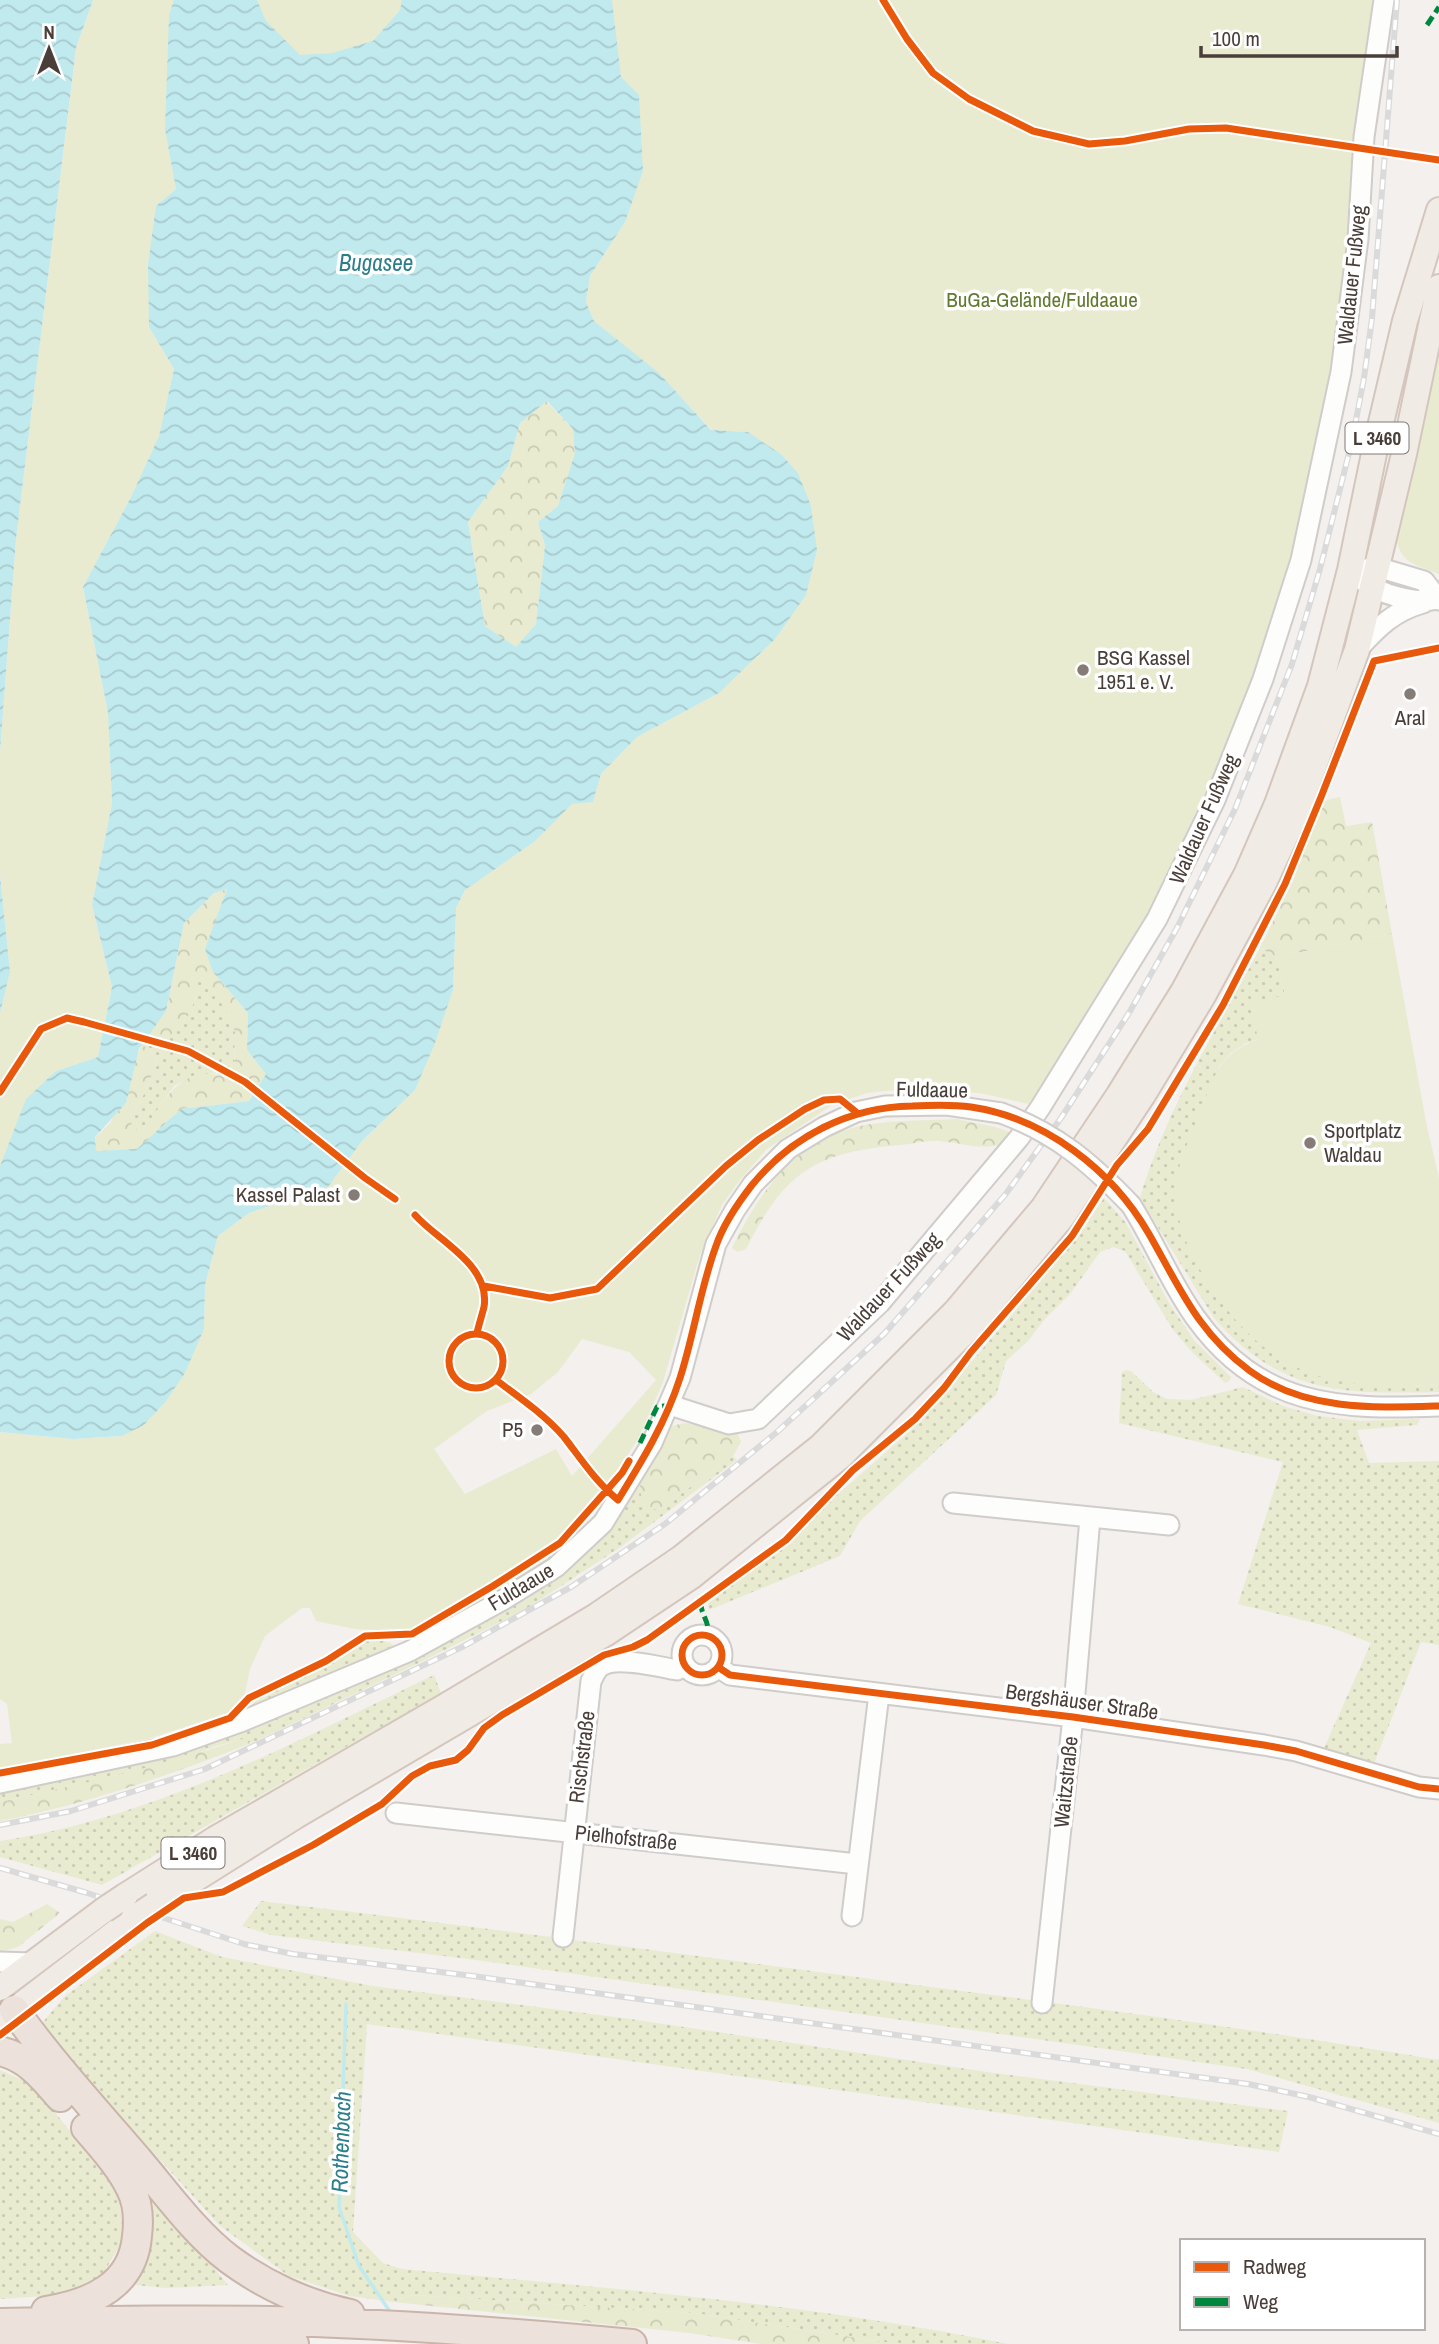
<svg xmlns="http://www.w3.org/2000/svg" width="1439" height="2344" font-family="'Archivo Narrow',sans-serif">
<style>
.grass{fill:url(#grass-dots)}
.forest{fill:url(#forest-crowns)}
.park{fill:#e9ebd0;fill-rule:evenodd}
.water{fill:url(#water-waves);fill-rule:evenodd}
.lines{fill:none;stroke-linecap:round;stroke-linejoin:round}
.stream{stroke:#c1eaee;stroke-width:3.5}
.minor-casing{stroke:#d0ccca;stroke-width:23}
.major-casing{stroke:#d4c6bc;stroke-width:28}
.highway-casing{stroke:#cab5aa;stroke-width:32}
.minor{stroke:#fdfdfc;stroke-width:19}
.major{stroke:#f1ebe6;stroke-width:24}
.highway{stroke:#ece2db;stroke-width:28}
.rail-casing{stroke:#dadada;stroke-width:6}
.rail{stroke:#fff;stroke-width:3.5;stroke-dasharray:10;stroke-linecap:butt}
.minor-bridge-casing{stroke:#d0ccca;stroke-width:23;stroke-linecap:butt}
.major-bridge-casing{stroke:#d4c6bc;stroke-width:28;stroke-linecap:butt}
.minor-bridge{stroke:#fdfdfc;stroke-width:19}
.major-bridge{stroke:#f1ebe6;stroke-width:24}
.quiet{stroke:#00873e;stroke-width:5;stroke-dasharray:10 5;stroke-linecap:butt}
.cycleway-casing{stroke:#fff;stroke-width:11}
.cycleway{stroke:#e8590c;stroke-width:7}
.poi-dot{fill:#857c78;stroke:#fff;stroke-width:2.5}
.labels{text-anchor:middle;stroke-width:7;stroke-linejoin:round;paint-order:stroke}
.shield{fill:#fff;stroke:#807874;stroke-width:2}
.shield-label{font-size:19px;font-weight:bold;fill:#4a3e39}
.street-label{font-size:21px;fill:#4a3e39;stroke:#fff}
.park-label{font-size:21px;fill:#617a2e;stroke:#fff}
.poi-label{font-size:21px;fill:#4a3e39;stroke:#fff;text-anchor:start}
.water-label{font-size:23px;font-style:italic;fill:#2c7e8a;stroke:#fff}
</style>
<defs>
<pattern id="grass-dots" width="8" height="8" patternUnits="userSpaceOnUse" patternTransform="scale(1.75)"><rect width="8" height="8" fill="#e9ebd0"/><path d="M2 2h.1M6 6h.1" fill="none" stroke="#c9cbb3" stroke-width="1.8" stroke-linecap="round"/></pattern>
<pattern id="forest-crowns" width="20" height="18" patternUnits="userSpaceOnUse" patternTransform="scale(1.75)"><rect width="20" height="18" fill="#e9ebd0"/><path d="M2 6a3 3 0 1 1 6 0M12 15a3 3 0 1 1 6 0" fill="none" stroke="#c9cbb3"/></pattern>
<pattern id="water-waves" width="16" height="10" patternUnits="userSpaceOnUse" patternTransform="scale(1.75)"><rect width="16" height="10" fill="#c1eaee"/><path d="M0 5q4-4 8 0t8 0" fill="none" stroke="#a7cacd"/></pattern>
</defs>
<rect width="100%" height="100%" fill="#f3f0ee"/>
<!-- grass -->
<path class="grass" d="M 1260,948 L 1277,957 L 1285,995 L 1258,1039 L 1244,1044 L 1230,1054 L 1218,1068 L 1414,1386 L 1439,1384 L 1439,1392 C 1344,1394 1281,1395 1214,1318 L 1140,1198 C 1166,1109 1217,1029 1260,948 Z
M 201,977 C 212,985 230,1015 234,1028 C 239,1043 227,1064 241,1075 L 236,1082 L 215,1073 L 193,1076 L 174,1086 L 147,1125 L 136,1130 L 132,1126 L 130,1114 L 140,1103 L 158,1060 L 142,1044 L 149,1034 L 161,1038 L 195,1000 L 196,984 Z
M 1104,1198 L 1126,1223 L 1169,1303 L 1194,1340 L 1231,1377 L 1230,1380 L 1225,1383 L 1192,1352 L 1173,1330 L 1125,1251 L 1113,1247 L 1100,1252 L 1070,1294 L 1045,1319 L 1028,1341 L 1006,1361 L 996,1395 L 860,1521 L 840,1556 L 709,1610 L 708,1601 L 789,1542 L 836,1496 L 920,1422 L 1077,1238 Z
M 1126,1370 L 1131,1371 L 1153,1392 L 1167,1399 L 1191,1400 L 1243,1387 L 1283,1406 L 1318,1416 L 1360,1421 L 1420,1419 L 1417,1425 L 1357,1430 L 1369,1463 L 1439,1461 L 1439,1645 L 1421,1642 L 1374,1764 L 1324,1748 L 1371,1643 L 1330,1627 L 1238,1604 L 1283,1462 L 1119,1423 L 1122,1372 Z
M 733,1456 L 737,1460 L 622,1546 L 526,1609 L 425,1660 L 254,1742 C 228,1737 200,1754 175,1761 C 118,1777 59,1789 0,1802 L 0,1792 L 96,1771 L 506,1606 L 639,1479 L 660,1509 Z
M 586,1517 L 580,1536 L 569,1548 L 500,1594 L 410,1640 L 407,1639 L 495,1589 L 563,1544 Z
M 376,1639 L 390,1643 L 395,1647 L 249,1709 C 263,1684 304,1677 328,1664 C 345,1654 357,1640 376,1639 Z
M 434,1675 L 441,1693 L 102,1885 L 0,1857 L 0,1841 C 154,1818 295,1742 434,1675 Z
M 261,1901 C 465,1925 668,1952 871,1979 C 1061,2004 1251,2028 1439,2060 L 1439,2123 L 1247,2069 L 484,1961 L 271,1935 L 242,1926 Z
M 155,1931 L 222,1957 L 373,1986 L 623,2018 L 994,2073 L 1288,2111 L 1279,2152 L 367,2024 L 353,2232 L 383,2263 L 402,2269 C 605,2288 808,2303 1008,2344 L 897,2344 L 694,2313 L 411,2295 L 394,2302 L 349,2296 L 289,2276 L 220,2226 L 82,2074 L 43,2022 L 65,1996 Z
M 0,2070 L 32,2084 L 119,2192 L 123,2240 L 100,2279 L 62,2295 L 0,2299 Z
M 137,2175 L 228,2285 L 165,2288 L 136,2285 C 158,2236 158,2223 137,2175 Z"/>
<!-- forest -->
<path class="forest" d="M 546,401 L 573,429 L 575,453 L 558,506 L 538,522 L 545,545 L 536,624 L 516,648 L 485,626 L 468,522 L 508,466 L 520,423 Z
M 1340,797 L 1346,826 L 1372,822 L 1392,934 L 1277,957 L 1260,948 L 1293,881 L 1323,801 Z
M 228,889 L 213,972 L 248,1013 L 247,1050 L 267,1073 L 258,1087 C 251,1082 241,1077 236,1071 C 232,1064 236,1042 235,1033 C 233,1020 212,985 201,977 C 196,984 197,989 195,998 C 193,1011 179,1033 166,1037 C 160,1038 155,1036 149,1034 L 166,1011 L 184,923 L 214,893 Z
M 142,1044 L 158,1060 L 140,1103 L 130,1114 L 132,1126 L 136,1130 C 150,1124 154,1114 163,1102 C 192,1063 217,1068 253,1094 L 249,1101 L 181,1109 L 137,1150 L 96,1151 L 95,1138 L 111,1122 Z
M 957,1119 L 995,1127 L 1015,1134 C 996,1157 963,1142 938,1141 C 926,1140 913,1144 901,1145 C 815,1152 785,1172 746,1249 L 737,1252 L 732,1248 C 756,1198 792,1144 849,1129 C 883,1119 922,1121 957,1119 Z
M 684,1423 L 737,1432 L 741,1442 L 733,1456 L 660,1509 L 648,1510 L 641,1495 L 639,1479 L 664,1432 L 672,1426 Z
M 241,1739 L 254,1742 C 171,1775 87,1804 0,1821 L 0,1802 C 82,1784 162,1766 241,1739 Z
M 47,1904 L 60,1913 L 18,1947 L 0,1952 L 0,1919 L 13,1922 Z
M 411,2295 L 694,2313 L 897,2344 L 761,2344 L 689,2333 L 394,2302 Z"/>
<!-- park -->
<path class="park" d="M 93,0 L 1375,0 L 1343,317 L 1295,556 L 1236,732 L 1153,912 L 1029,1104 L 979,1093 L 895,1090 L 867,1093 L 832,1105 L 767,1149 L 740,1180 L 722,1205 L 700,1255 L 663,1382 L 638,1439 L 616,1473 L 556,1541 L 491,1584 L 407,1632 L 355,1629 L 316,1621 L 310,1608 L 302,1608 L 265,1636 L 250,1669 L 245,1693 L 228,1713 L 148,1739 L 0,1769 L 0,1744 L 12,1743 L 7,1704 L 0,1699 L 0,1432 L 73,1439 L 122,1436 L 204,1329 L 205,1285 L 218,1236 L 249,1213 L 328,1187 L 362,1141 L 415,1090 L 453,990 L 456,908 L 465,890 L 534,842 L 572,803 L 593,802 L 601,774 L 637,737 L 719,693 L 748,432 L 712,430 L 658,373 L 594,321 L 586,302 L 590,276 L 625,222 L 639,117 L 639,95 L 176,189 L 156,206 L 149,327 L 174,369 L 159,436 L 131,497 L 83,587 L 108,713 L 112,803 L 92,905 L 112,987 L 98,1057 L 56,1071 L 0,1166 L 0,1013 L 10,972 L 0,875 L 0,752 L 16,539 L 76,48 ZM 582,1339 L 629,1352 L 656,1380 L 572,1476 L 556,1449 L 465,1494 L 434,1449 L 487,1411 L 531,1394 L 558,1372 Z
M 1439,330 L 1439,574 C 1416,565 1398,563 1396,534 Z
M 1392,934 L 1426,1122 L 1439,1178 L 1439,1384 C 1332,1393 1266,1375 1207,1281 C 1190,1254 1175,1223 1176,1191 C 1176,1165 1190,1139 1199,1115 C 1215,1076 1216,1056 1258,1039 L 1250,1003 L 1285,995 L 1277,957 Z"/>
<!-- water -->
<path class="water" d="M 0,0 L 93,0 L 76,48 L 16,539 L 0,752 Z
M 174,0 L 257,0 L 266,21 L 300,55 L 332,53 L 373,41 L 400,10 L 402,0 L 612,0 L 621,77 L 639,95 L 643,171 L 625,222 L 590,276 L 586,302 L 594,321 L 659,373 L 711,430 L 748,432 L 782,455 L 798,473 L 811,506 L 817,550 L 806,595 L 775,639 L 719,693 L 637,737 L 601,774 L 593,802 L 572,804 L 534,842 L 465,890 L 456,908 L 453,990 L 435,1043 L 415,1090 L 362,1141 L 328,1187 L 249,1213 L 218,1236 L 205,1285 L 204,1329 L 185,1373 L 166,1401 L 144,1425 L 122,1436 L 73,1439 L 0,1432 L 0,1166 L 26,1099 L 56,1071 L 98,1057 L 112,987 L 92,905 L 112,803 L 108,713 L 83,587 L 131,497 L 159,436 L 174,369 L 149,327 L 148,265 L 156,206 L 176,189 L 165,129 L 169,15 ZM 547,401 L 573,429 L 575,453 L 558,506 L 538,522 L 545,545 L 536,624 L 516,647 L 485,626 L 468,522 L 508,466 L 520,423 ZM 227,889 L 205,949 L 213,972 L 248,1013 L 247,1050 L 266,1074 L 249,1101 L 181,1109 L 137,1149 L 96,1151 L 95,1137 L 126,1103 L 139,1049 L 166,1011 L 184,923 L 214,893 Z
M 0,875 L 10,972 L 0,1013 Z"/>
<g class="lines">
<!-- stream -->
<path class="stream" d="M 346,2004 L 339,2207 L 359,2266 L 391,2313"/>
<defs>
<path id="minor" d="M 1365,569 L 1377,567 L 1424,581 L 1439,600
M 1362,580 C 1379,594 1416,605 1437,599
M 1358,649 C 1378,627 1394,611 1423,603
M 1131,1205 C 1154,1241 1170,1282 1195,1317 C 1259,1407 1338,1410 1439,1406
M 670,1405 L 729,1424 L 758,1419 L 880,1303 L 1019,1138 L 1040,1108 L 1157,919 L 1192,847 L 1215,800 L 1263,679 L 1301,560 L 1341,372 L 1358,239 L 1364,137 L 1384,0
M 953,1503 L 1169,1525
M682 1655a20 20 0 1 1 40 0a20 20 0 1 1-40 0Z
M 718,1667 L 730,1675 L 1073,1717 L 1264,1745 L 1296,1751 L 1419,1787 L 1439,1789
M 0,1783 L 173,1746 L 243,1721 L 410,1651 L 503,1600 L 556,1567 L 603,1523 L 652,1443 L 680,1378 L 716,1244 L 735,1210 L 753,1184 L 788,1149 L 824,1127 L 856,1112 L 885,1106 L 947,1105 L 1001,1113
M 396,1813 L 857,1864
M 852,1916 L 879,1694
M 563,1937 L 591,1681 C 594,1676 596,1670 600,1667 C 614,1655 660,1667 677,1670 L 684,1664
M 0,1962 L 33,1963
M 1042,2003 L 1073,1717 L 1090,1518"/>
<path id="major" d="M 125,1896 L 215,1839 L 444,1707 L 596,1616 L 681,1558 L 821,1446 L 955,1312 L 1043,1208 L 1118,1096 L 1184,990 L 1246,875 L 1277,804 L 1320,686 L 1350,570 L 1376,444 L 1405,321 L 1439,210
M 154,1905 L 296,1816 L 605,1634 L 692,1576 L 840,1457 L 973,1324 L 1063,1216 L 1143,1095 L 1203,996 L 1264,883 L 1298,809 L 1357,650 L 1404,454 L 1439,287
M 0,1988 L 104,1910
M 0,2021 L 133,1919"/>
<path id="highway" d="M 14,2010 C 52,2063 97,2112 139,2161 C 167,2194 195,2233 229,2259 C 264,2285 307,2305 350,2314
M 0,2051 C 28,2058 42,2076 60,2097
M 46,2311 C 90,2304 133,2286 137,2236 C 139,2220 138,2203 131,2189 C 120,2166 102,2147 86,2128
M 0,2323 C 105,2321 209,2319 314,2322 C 420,2326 526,2334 632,2344
M 2,2344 L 168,2342 L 294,2344"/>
</defs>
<!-- minor casing -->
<use href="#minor" class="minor-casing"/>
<!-- major casing -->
<use href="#major" class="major-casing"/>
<!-- highway casing -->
<use href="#highway" class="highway-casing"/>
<!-- minor -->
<use href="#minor" class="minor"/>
<!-- major -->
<use href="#major" class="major"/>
<!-- highway -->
<use href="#highway" class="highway"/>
<defs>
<path id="rail" d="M 0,1825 L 71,1811 L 205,1769 L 462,1647 L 571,1587 L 665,1524 L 777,1432 L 884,1334 L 1005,1195 L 1061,1118 L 1129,1013 L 1177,928 L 1235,809 L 1292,664 L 1320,569 L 1352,441 L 1364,378 L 1372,318 L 1397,0
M 0,1868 L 84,1892 L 244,1944 L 293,1954 L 473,1976 L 1248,2084 L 1309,2097 L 1439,2134"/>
</defs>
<!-- rail casing -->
<use href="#rail" class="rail-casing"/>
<!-- rail -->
<use href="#rail" class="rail"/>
<defs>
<path id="minor-bridge" d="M 1001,1113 C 1056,1133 1091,1163 1131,1205"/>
<path id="major-bridge" d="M 104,1910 L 125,1896
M 133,1919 L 154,1905"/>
</defs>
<!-- minor-bridge casing -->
<use href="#minor-bridge" class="minor-bridge-casing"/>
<!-- major-bridge casing -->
<use href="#major-bridge" class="major-bridge-casing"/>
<!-- minor-bridge -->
<use href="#minor-bridge" class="minor-bridge"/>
<!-- major-bridge -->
<use href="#major-bridge" class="major-bridge"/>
<!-- quiet -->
<path class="quiet" d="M 1427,25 L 1439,7
M 640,1443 L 657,1407 L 670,1405
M 701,1602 C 700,1615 711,1622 707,1635"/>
<defs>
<path id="cycleway" d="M 883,0 L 907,39 L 933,73 L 969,99 L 1033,131 L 1089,144 L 1125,141 L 1189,129 L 1226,128 L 1439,160
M 0,1092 L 41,1029 L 67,1018 L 84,1022 L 188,1051 L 245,1082 L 365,1178 L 395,1199
M 415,1215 C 438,1241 491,1265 484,1307 C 482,1315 479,1324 477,1333
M 484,1286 L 550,1298 L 597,1289 L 726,1166 L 758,1140 L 805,1109 L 824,1100 L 840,1099 L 856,1112
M449 1361a27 27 0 1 1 54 0a27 27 0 1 1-54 0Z
M 496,1380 C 519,1397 545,1415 564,1437 C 581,1459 596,1482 618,1500 C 642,1461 666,1422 680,1378 C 694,1335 700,1289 716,1246 C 723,1225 738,1203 752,1185 C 792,1136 849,1107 912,1106 C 931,1105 951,1104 971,1107 C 1045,1118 1112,1170 1149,1234 C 1180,1288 1198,1333 1250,1371 C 1305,1411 1374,1408 1439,1406
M682 1655a20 20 0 1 1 40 0a20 20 0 1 1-40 0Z
M 718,1667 L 730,1675 L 1073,1717 L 1264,1745 L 1296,1751 L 1419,1787 L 1439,1789
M 0,1773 L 152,1745 L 230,1718 L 249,1698 L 326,1661 L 365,1636 L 412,1634 L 493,1586 L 560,1543 L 622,1473 L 629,1461
M 0,2035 L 147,1923 L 184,1898 L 223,1892 L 313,1845 L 382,1804 L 412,1776 L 430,1766 L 456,1760 L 468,1750 L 484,1728 L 502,1715 L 604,1655 L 633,1647 L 647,1640 L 786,1540 L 853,1470 L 915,1419 L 944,1388 L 971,1352 L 1072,1236 L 1117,1165 L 1148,1129 L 1223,1005 L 1285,884 L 1321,797 L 1374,661 L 1439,648"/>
</defs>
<!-- cycleway casing -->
<use href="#cycleway" class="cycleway-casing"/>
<!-- cycleway -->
<use href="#cycleway" class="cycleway"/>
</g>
<!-- markers -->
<g class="poi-dot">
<circle cx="1083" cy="670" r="7"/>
<circle cx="1410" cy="694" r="7"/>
<circle cx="1310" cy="1143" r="7"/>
<circle cx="354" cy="1195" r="7"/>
<circle cx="537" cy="1430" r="7"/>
</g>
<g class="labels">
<!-- shield labels -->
<g class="shield">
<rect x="1345.5" y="422.5" width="63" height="31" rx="5"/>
<rect x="161.5" y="1837.5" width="63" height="31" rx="5"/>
</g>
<g class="shield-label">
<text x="1377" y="445">L 3460</text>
<text x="193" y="1860">L 3460</text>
</g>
<!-- street labels -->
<g class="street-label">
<text transform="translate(1352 275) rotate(-84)" y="7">Waldauer Fußweg</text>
<text transform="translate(1204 819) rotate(-66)" y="7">Waldauer Fußweg</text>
<text transform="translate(932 1090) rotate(1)" y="7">Fuldaaue</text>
<text transform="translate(889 1287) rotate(-47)" y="7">Waldauer Fußweg</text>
<text transform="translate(521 1587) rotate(-31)" y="7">Fuldaaue</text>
<text transform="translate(1082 1702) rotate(8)" y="7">Bergshäuser Straße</text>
<text transform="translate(582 1757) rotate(-83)" y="7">Rischstraße</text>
<text transform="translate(1066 1782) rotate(-84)" y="7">Waitzstraße</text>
<text transform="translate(626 1838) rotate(6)" y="7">Pielhofstraße</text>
</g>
<!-- park labels -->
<g class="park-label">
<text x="1042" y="307">BuGa-Gelände/Fuldaaue</text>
</g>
<!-- poi labels -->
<g class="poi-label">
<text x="1097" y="665">BSG Kassel<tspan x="1097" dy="24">1951 e. V.</tspan></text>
<text x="1410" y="725" text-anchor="middle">Aral</text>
<text x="1324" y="1138">Sportplatz<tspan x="1324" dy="24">Waldau</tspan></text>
<text x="340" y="1202" text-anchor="end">Kassel Palast</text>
<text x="523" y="1437" text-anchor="end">P5</text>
</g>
<!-- water labels -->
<g class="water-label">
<text x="376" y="271">Bugasee</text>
<text transform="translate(341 2142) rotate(-88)" y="8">Rothenbach</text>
</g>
</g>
<!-- legend -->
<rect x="1180" y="2239" width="245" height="91" fill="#ffffff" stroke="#b7b2b0" stroke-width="2"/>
<rect x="1194" y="2262" width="35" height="10" fill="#e8590c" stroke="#b7b2b0" stroke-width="2"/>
<text x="1243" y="2274" font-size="21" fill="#4a3e39">Radweg</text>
<rect x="1194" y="2297" width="35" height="10" fill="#00873e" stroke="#b7b2b0" stroke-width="2"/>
<text x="1243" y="2309" font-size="21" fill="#4a3e39">Weg</text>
<!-- north arrow -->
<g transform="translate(49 49)" stroke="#ffffff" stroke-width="5" paint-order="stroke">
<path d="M0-5L12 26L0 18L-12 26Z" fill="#4a3e39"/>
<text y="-10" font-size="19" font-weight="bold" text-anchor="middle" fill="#4a3e39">N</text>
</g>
<!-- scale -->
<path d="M1201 46v10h196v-10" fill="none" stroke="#4a3e39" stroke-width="3.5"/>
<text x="1212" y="46" font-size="21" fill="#4a3e39" stroke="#ffffff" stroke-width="5" paint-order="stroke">100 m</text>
</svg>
